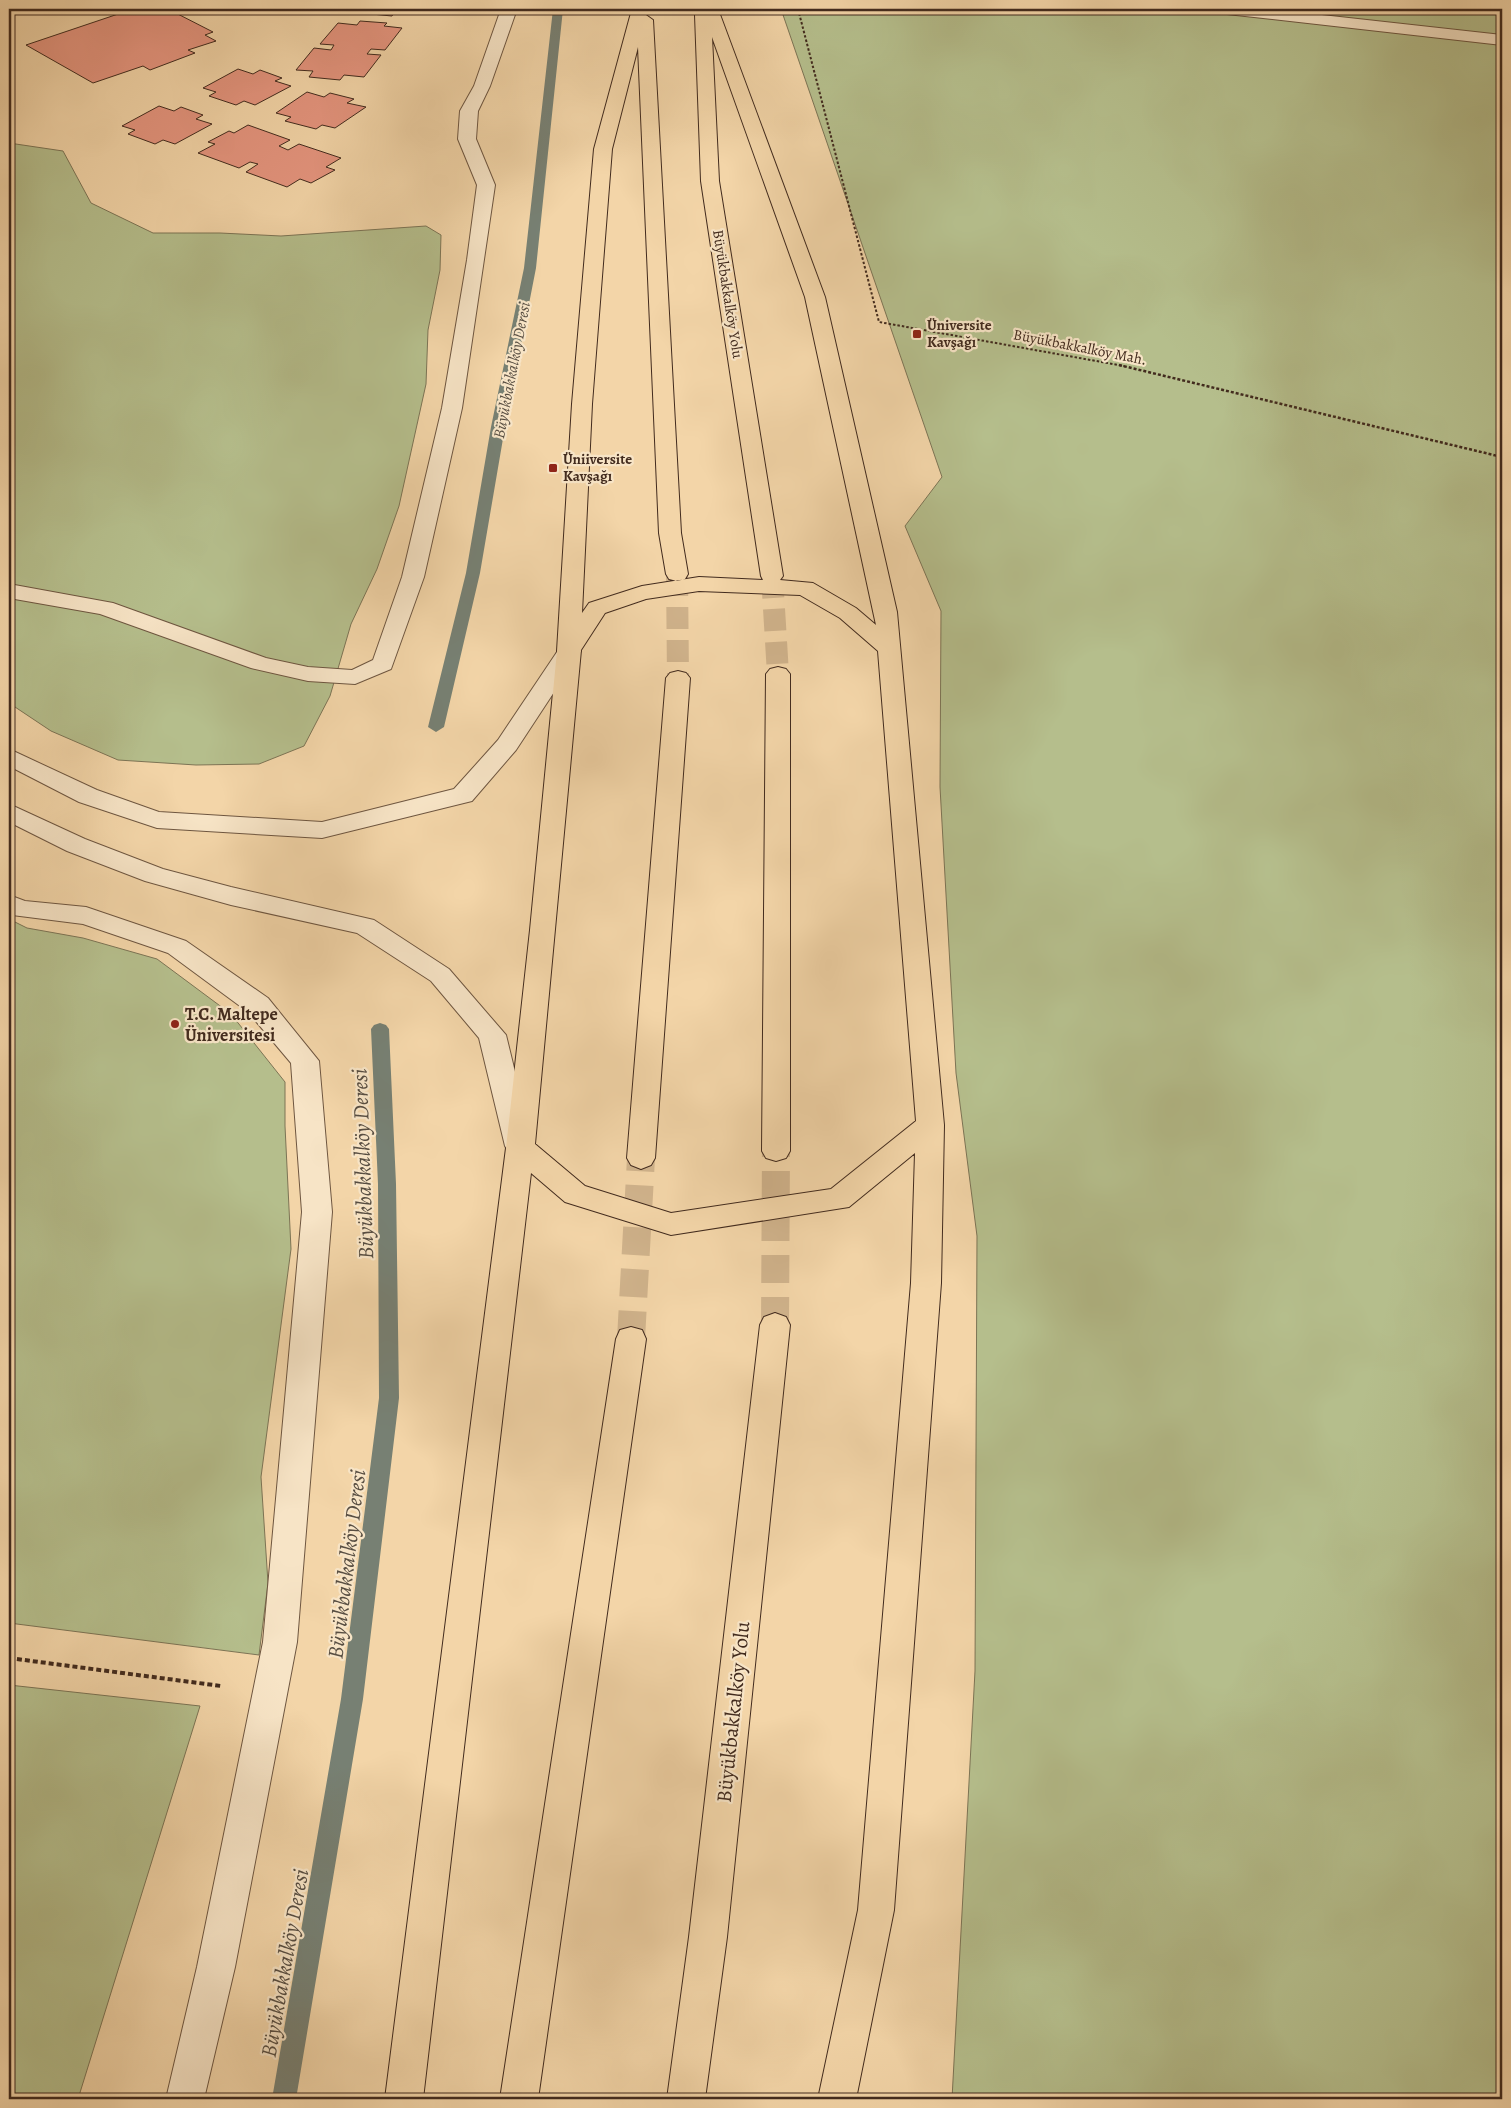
<svg xmlns="http://www.w3.org/2000/svg" width="1511" height="2108" font-family="Alegreya,serif">
<style>
.green{fill:#b5be8c;stroke:#7c7455}
.lines{fill:none;stroke-linecap:round;stroke-linejoin:round}
.stream{fill:#778073;fill-rule:evenodd}
.building{fill:#e5957f;stroke:#422b1e}
.highway-tunnel-far1{stroke:#d0b38c;stroke-width:22;stroke-dasharray:22 11;stroke-linecap:butt}
.highway-tunnel{stroke:#d0b38c;stroke-width:28;stroke-dasharray:28 14;stroke-linecap:butt}
.minor-casing{stroke:#6e5640;stroke-width:2}
.highway-casing{stroke:#422b1e;stroke-width:2}
.path-far2{stroke:#422b1e;stroke-width:2;stroke-dasharray:2.5 2;stroke-linecap:butt}
.path-far1{stroke:#422b1e;stroke-width:2.5;stroke-dasharray:3 2;stroke-linecap:butt}
.path{stroke:#422b1e;stroke-width:4;stroke-dasharray:5 3;stroke-linecap:butt}
.minor{fill:#f7e4c6;fill-rule:evenodd}
.highway{fill:#f3d5a8;fill-rule:evenodd}
.poi-dot{fill:#8f2418;stroke:#f7e4c6;stroke-width:2}
.labels{text-anchor:middle;stroke-width:4.5;stroke-linejoin:round;paint-order:stroke}
.far-street-label{font-size:15px;fill:#422b1e;stroke:#f7e4c6}
.far-poi-label{font-size:15px;font-weight:bold;fill:#422b1e;stroke:#f7e4c6;text-anchor:start}
.far-water-label{font-size:16px;font-style:italic;fill:#584e42;stroke:#f7e4c6}
.poi-label{font-size:18px;font-weight:bold;fill:#422b1e;stroke:#f7e4c6;text-anchor:start}
.near-street-label{font-size:21px;fill:#422b1e;stroke:#f7e4c6}
.near-water-label{font-size:22px;font-style:italic;fill:#584e42;stroke:#f7e4c6}
</style>
<rect width="100%" height="100%" fill="#f3d5a8"/>
<filter id="stains"><feTurbulence type="fractalNoise" baseFrequency=".004" numOctaves="4"/><feColorMatrix values="0 0 0 0 .2 0 0 0 0 .09 0 0 0 0 .02 0 0 0 .5 -.17"/></filter>
<radialGradient id="worn" r=".72"><stop offset=".6" stop-color="#630" stop-opacity="0"/><stop offset="1" stop-color="#630" stop-opacity=".3"/></radialGradient>
<!-- green -->
<path class="green" d="M 781,9 L 1502,9 L 1502,2099 L 952,2099 L 975,1671 L 977,1236 L 956,1073 L 940,787 L 941,611 L 905,526 L 942,477 Z
M 9,143 L 63,151 L 91,203 L 153,233 L 220,233 L 281,236 L 426,226 L 441,235 L 440,270 L 428,330 L 426,384 L 399,506 L 377,569 L 351,624 L 330,696 L 304,746 L 259,764 L 196,765 L 118,760 L 51,731 L 9,703 Z
M 9,919 L 27,928 L 83,938 L 157,959 L 231,1014 L 285,1082 L 285,1126 L 291,1249 L 261,1477 L 268,1583 L 259,1655 L 9,1623 Z
M 9,1685 L 200,1706 L 78,2099 L 9,2099 Z"/>
<g class="lines">
<!-- stream -->
<path class="stream" d="M 553,9 L 563,9 L 536,268 L 505,427 L 480,573 L 444,727 L 436,732 L 428,727 L 466,573 L 491,427 L 524,268 Z
M 380,1023 L 386,1025 L 389,1029 L 396,1184 L 399,1398 L 363,1699 L 296,2099 L 272,2099 L 341,1699 L 379,1398 L 378,1184 L 371,1029 L 374,1025 Z"/>
</g>
<!-- building -->
<path class="building" d="M 133,9 L 168,9 L 213,32 L 205,35 L 216,41 L 188,50 L 195,53 L 150,70 L 143,66 L 93,83 L 26,45 Z
M 364,9 L 417,9 L 414,13 L 395,11 L 392,16 L 361,13 Z
M 360,21 L 387,23 L 384,26 L 402,28 L 385,50 L 371,49 L 367,54 L 381,55 L 364,77 L 344,75 L 340,80 L 309,77 L 313,71 L 296,70 L 314,48 L 331,50 L 334,45 L 320,44 L 338,23 L 357,25 Z
M 238,69 L 253,74 L 260,70 L 282,78 L 275,81 L 291,86 L 255,105 L 244,101 L 236,105 L 209,96 L 216,92 L 203,88 Z
M 307,92 L 324,97 L 330,93 L 354,99 L 347,103 L 366,107 L 335,128 L 322,125 L 316,129 L 285,121 L 291,117 L 276,113 Z
M 159,106 L 174,111 L 181,107 L 203,115 L 196,119 L 212,124 L 175,144 L 163,140 L 155,144 L 128,134 L 135,130 L 122,126 Z
M 248,125 L 290,140 L 279,146 L 288,150 L 299,144 L 341,158 L 326,167 L 335,170 L 311,183 L 300,179 L 287,187 L 246,172 L 258,164 L 250,162 L 239,168 L 198,153 L 215,144 L 208,142 L 229,131 L 234,133 Z"/>
<g class="lines">
<!-- highway-tunnel-far1 -->
<path class="highway-tunnel-far1" d="M 677,574 L 678,678
M 772,576 L 778,674"/>
<!-- highway-tunnel -->
<path class="highway-tunnel" d="M 775,1325 L 776,1151
M 631,1339 L 641,1158"/>
<defs>
<path id="minor" d="M 9,9 L 18,9 L 15,13 L 9,15 Z
M 501,9 L 517,9 L 490,86 L 478,111 L 476,139 L 495,185 L 462,408 L 424,577 L 391,669 L 355,684 L 308,681 L 251,668 L 100,614 L 9,598 L 9,584 L 113,603 L 266,658 L 308,667 L 352,670 L 373,660 L 402,577 L 442,408 L 467,260 L 477,185 L 458,139 L 460,111 L 474,86 Z
M 1219,9 L 1268,9 L 1502,35 L 1502,45 L 1227,14 Z
M 569,644 L 577,646 L 581,651 L 516,750 L 472,801 L 322,838 L 157,828 L 79,802 L 9,766 L 9,749 L 97,790 L 159,812 L 322,822 L 454,789 L 498,740 L 561,646 Z
M 9,804 L 85,839 L 163,869 L 231,887 L 374,920 L 449,969 L 506,1035 L 533,1146 L 529,1153 L 519,1156 L 509,1153 L 505,1146 L 479,1038 L 431,981 L 357,933 L 231,905 L 145,881 L 67,851 L 9,822 Z
M 9,895 L 25,901 L 86,907 L 186,941 L 268,998 L 319,1061 L 332,1212 L 297,1642 L 235,1967 L 204,2099 L 166,2099 L 197,1967 L 263,1642 L 302,1212 L 291,1063 L 248,1012 L 168,953 L 83,924 L 12,915 L 9,914 Z"/>
<path id="highway" d="M 632,9 L 648,9 L 646,15 L 653,20 L 681,533 L 688,574 L 685,579 L 677,581 L 669,579 L 666,574 L 659,533 L 638,47 L 612,149 L 592,404 L 582,613 L 589,603 L 642,586 L 699,577 L 763,580 L 761,576 L 701,181 L 695,15 L 702,9 L 718,9 L 825,297 L 897,612 L 944,1125 L 941,1283 L 894,1910 L 856,2099 L 818,2099 L 858,1910 L 911,1283 L 915,1153 L 849,1207 L 671,1235 L 565,1202 L 531,1173 L 423,2099 L 385,2099 L 506,1148 L 530,930 L 557,651 L 572,404 L 594,149 ZM 712,37 L 805,297 L 876,625 L 856,608 L 813,583 L 780,580 L 783,576 L 719,181 ZM 699,591 L 800,595 L 840,618 L 878,651 L 916,1121 L 831,1189 L 671,1213 L 585,1186 L 535,1144 L 581,650 L 605,613 L 646,599 Z
M 778,667 L 786,669 L 790,674 L 790,1151 L 786,1158 L 776,1161 L 766,1158 L 762,1151 L 766,674 L 770,669 Z
M 678,671 L 686,673 L 690,678 L 655,1158 L 651,1165 L 641,1169 L 631,1165 L 627,1158 L 666,678 L 670,673 Z
M 775,1313 L 786,1317 L 790,1325 L 727,1937 L 705,2099 L 667,2099 L 689,1937 L 760,1325 L 764,1317 Z
M 631,1327 L 642,1330 L 646,1339 L 538,2099 L 500,2099 L 616,1339 L 620,1330 Z"/>
</defs>
<!-- minor casing -->
<use href="#minor" class="minor-casing"/>
<!-- highway casing -->
<use href="#highway" class="highway-casing"/>
<!-- path-far2 -->
<path class="path-far2" d="M 798,9 L 879,322 L 1124,366"/>
<!-- path-far1 -->
<path class="path-far1" d="M 1119,365 L 1502,457"/>
<!-- path -->
<path class="path" d="M 9,1658 L 221,1686"/>
<!-- minor -->
<use href="#minor" class="minor"/>
<!-- highway -->
<use href="#highway" class="highway"/>
</g>
<!-- markers -->
<g class="poi-dot">
<rect x="912" y="329" width="10" height="10" rx="2.5"/>
<rect x="548" y="463" width="10" height="10" rx="2.5"/>
<circle cx="175" cy="1024" r="5"/>
</g>
<g class="labels">
<!-- far-street labels -->
<g class="far-street-label">
<text transform="translate(728 294) rotate(81)" y="5">Büyükbakkalköy Yolu</text>
<text transform="translate(1080 347) rotate(11)" y="5">Büyükbakkalköy Mah.</text>
</g>
<!-- far-poi labels -->
<g class="far-poi-label">
<text x="927" y="330">Üniversite<tspan x="927" dy="17">Kavşağı</tspan></text>
<text x="563" y="464">Üniiversite<tspan x="563" dy="17">Kavşağı</tspan></text>
</g>
<!-- far-water labels -->
<g class="far-water-label">
<text transform="translate(511 370) rotate(-79)" y="6">Büyükbakkalköy Deresi</text>
</g>
<!-- poi labels -->
<g class="poi-label">
<text x="185" y="1020">T.C. Maltepe<tspan x="185" dy="21">Üniversitesi</tspan></text>
</g>
<!-- near-street labels -->
<g class="near-street-label">
<text transform="translate(733 1712) rotate(-84)" y="7">Büyükbakkalköy Yolu</text>
</g>
<!-- near-water labels -->
<g class="near-water-label">
<text transform="translate(362 1164) rotate(-92)" y="8">Büyükbakkalköy Deresi</text>
<text transform="translate(346 1564) rotate(-83)" y="8">Büyükbakkalköy Deresi</text>
<text transform="translate(284 1963) rotate(-80)" y="8">Büyükbakkalköy Deresi</text>
</g>
</g>
<!-- margin -->
<rect width="1511" height="2108" fill="none" stroke="#f3d5a8" stroke-width="30"/>
<rect x="10" y="10" width="1491" height="2088" fill="none" stroke="#422b1e" stroke-width="2.5"/>
<rect x="15" y="15" width="1481" height="2078" fill="none" stroke="#422b1e"/>
<rect width="100%" height="100%" filter="url(#stains)"/>
<rect width="100%" height="100%" fill="url(#worn)"/>
</svg>
